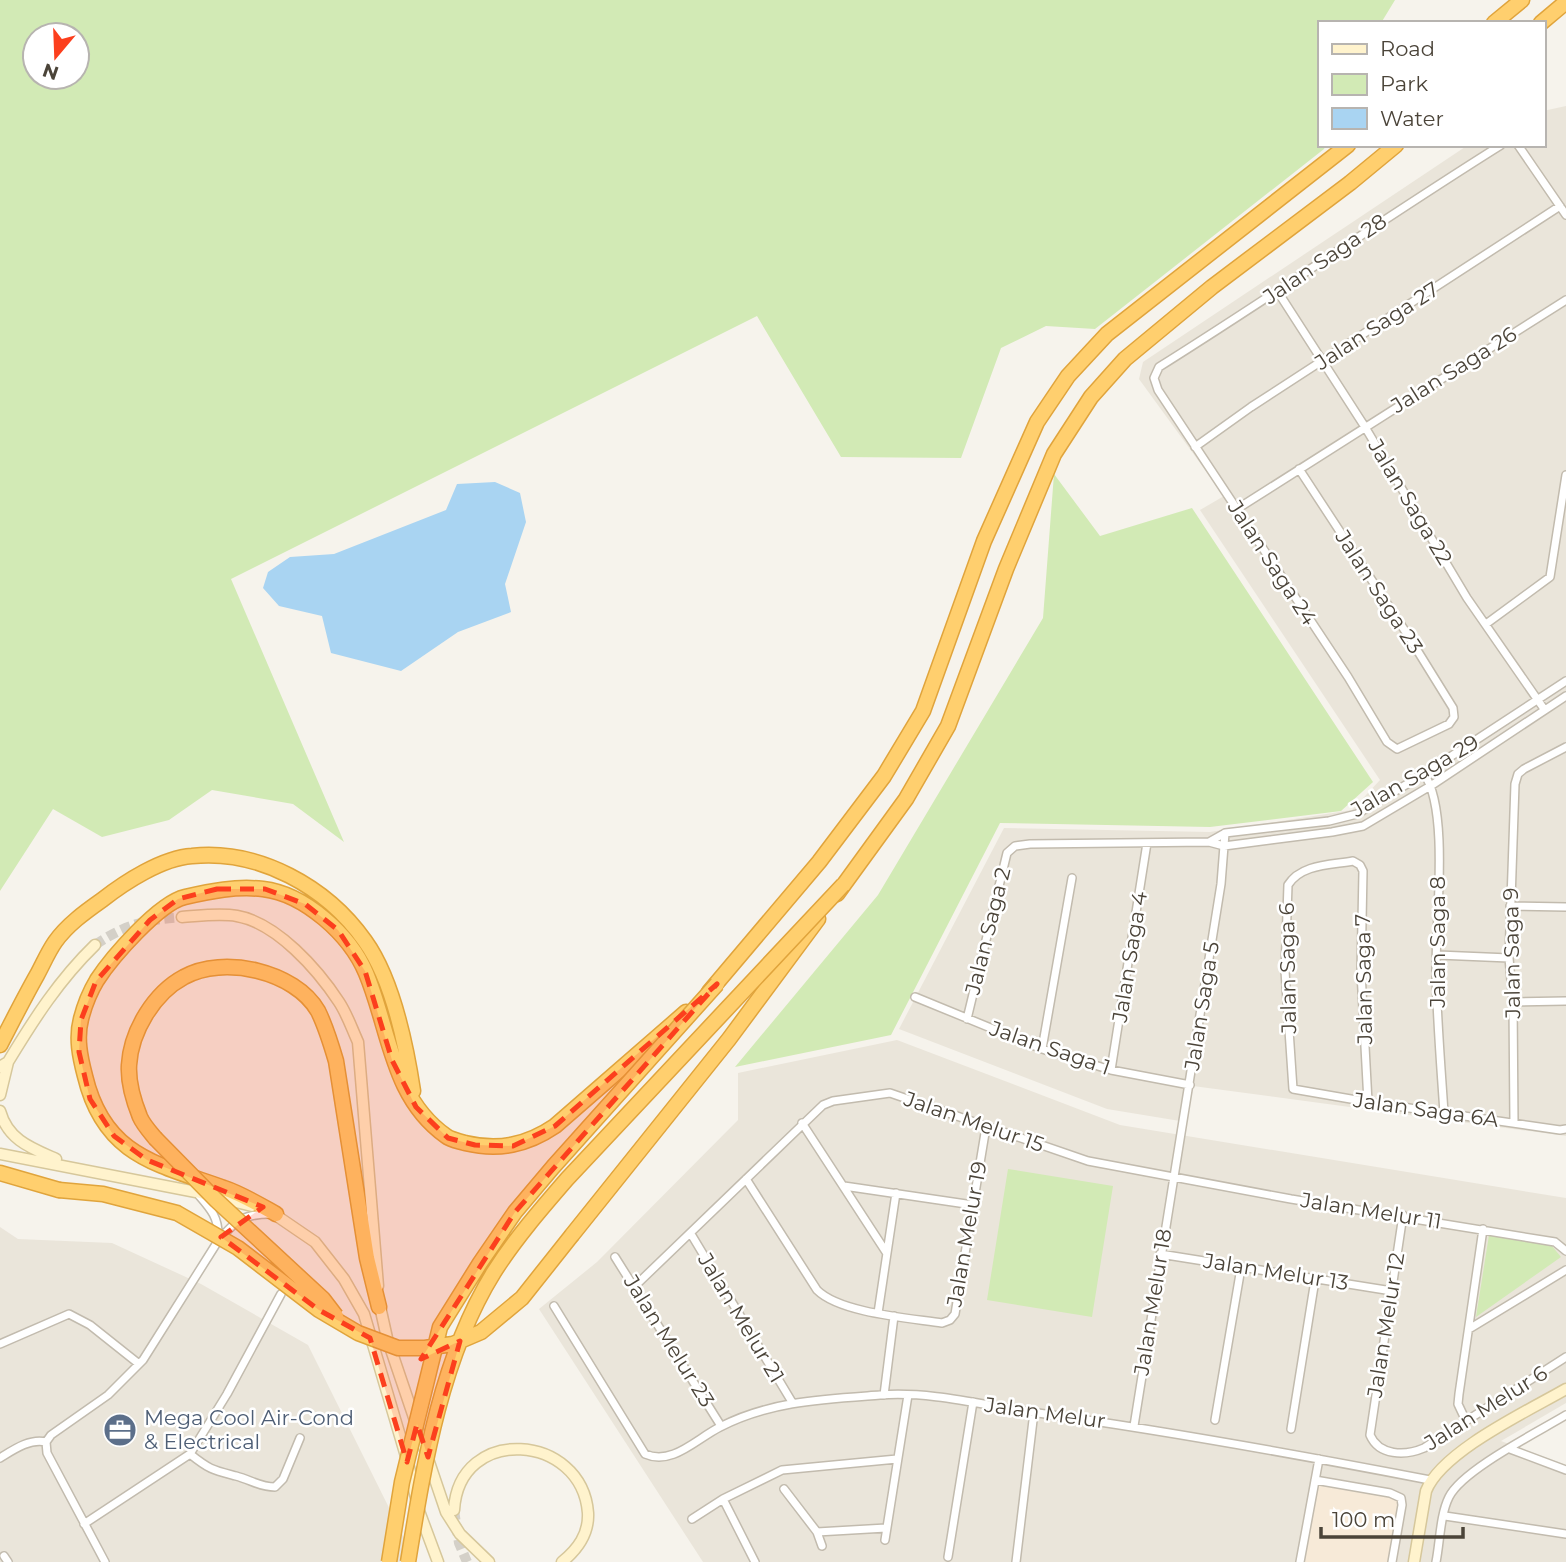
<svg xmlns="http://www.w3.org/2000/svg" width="1566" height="1562" font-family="Montserrat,sans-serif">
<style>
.residential{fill:#eae5da}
.commercial{fill:#f7ead8}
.green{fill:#d2eab5;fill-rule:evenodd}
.water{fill:#a9d4f2}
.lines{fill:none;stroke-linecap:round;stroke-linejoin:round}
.secondary-tunnel{stroke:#d4d0c8;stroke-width:10;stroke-dasharray:10 5;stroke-linecap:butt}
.street-casing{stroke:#c2bbae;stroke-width:10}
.secondary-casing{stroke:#d6c79b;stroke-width:13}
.highway-casing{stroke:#e0a43c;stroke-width:17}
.street{stroke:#fff;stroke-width:7}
.secondary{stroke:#fff3cd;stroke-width:10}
.highway{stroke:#ffcf6e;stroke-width:14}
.highway-bridge-casing{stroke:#e0a43c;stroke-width:17;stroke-linecap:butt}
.highway-bridge{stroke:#ffcf6e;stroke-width:14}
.marked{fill:#fc3f1d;fill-opacity:0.2;stroke:#fc3f1d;stroke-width:5;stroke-dasharray:14 9;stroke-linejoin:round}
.labels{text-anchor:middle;stroke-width:5;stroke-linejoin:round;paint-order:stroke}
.street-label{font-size:21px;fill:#4b4439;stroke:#fff}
.service-label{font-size:21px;fill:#4e5e75;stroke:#fff;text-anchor:start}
</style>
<rect width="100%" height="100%" fill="#f6f3ec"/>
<!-- residential -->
<path class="residential" d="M 1566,106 L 1566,1136 L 1193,1086 L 1186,1122 L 1107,1109 L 899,1029 L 1004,828 L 1210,832 L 1352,810 L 1380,780 L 1200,510 L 1224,496 L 1139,379 L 1143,362 L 1468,145 L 1543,145 L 1543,111 Z
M 897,1040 L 1120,1125 L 1566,1198 L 1566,1403 L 1501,1441 L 1566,1465 L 1566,1562 L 703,1562 L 539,1309 L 597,1262 L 738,1120 L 738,1073 Z
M 0,1227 L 18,1239 L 112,1243 L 201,1284 L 308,1345 L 416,1562 L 0,1562 Z"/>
<!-- commercial -->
<path class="commercial" d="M 1318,1484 L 1388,1496 L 1398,1501 L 1388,1562 L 1303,1562 Z"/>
<!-- green -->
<path class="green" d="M 0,0 L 1395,0 L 1381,23 L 1319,23 L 1319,145 L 1326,145 L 1324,149 L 1095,329 L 1046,326 L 1001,348 L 961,458 L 841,457 L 757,316 L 231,579 L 344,842 L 293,804 L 212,790 L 169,820 L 102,837 L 53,809 L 0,891 ZM 77,35 L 77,77 L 35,77 L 35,35 Z
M 1054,474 L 1100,536 L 1192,508 L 1373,782 L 1341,811 L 1210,827 L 1000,823 L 891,1035 L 735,1067 L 878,895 L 1043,618 Z
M 1008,1169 L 1113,1186 L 1092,1317 L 987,1300 Z
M 1489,1235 L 1552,1246 L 1561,1257 L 1476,1317 Z"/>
<!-- water -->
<path class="water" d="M 495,482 L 520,493 L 526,522 L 505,584 L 511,612 L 458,632 L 401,671 L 331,653 L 322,616 L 279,606 L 263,588 L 268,572 L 290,557 L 334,554 L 446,510 L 457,484 Z"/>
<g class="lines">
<!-- secondary-tunnel -->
<path class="secondary-tunnel" d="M 95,945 C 126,924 145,920 182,917
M 454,1510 L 459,1543 L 467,1562"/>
<defs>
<path id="street" d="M 1518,145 L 1566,215
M 1278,292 L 1365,427 L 1467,598 L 1544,709
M 1195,447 L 1251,407 L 1560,206
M 1299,469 L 1409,637 L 1453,708 L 1454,717 L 1449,724 L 1397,749 L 1387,742 L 1348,677 L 1158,390 L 1154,378 L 1159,367 C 1274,295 1386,217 1501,145
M 1237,509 L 1566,300
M 1486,624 L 1550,577 L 1566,475
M 1424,774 C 1450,810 1435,926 1436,974 C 1437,1020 1441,1067 1444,1113
M 1209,842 L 1225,833 L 1329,821 L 1357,814 L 1424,774 L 1566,681
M 1510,906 L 1566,907
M 1438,955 L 1509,958
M 915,997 L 1042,1049 L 1111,1070 L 1190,1085
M 1513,1002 L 1566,1001
M 967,1019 L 1007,853 L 1015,846 L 1030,844 L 1209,842 L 1224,846 L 1332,832 L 1363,826 L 1432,785 L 1566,696
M 1042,1049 L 1072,878
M 1111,1070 L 1147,843
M 1368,1102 L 1361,972 L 1363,871 L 1360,865 L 1353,861 C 1331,865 1301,864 1288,885 L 1285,971 L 1293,1089 L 1368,1102 L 1560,1130 L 1566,1129
M 802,1123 L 886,1252
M 1514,1123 L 1513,1002 L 1509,958 L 1515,784 L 1518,774 L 1524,769 L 1566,747
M 746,1179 L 817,1290 C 840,1313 909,1318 942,1323 L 950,1320 L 955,1314 L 986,1127
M 844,1186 L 973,1205
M 197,1193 C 210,1208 219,1217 218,1237
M 1403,1215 L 1370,1435 C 1379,1456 1405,1456 1424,1448 L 1566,1357
M 691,1234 L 792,1402
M 1160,1254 L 1392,1291
M 615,1257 L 721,1426
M 635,1286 L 823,1105 L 833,1101 L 890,1093 L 1088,1161 L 1291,1199 L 1555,1242 L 1566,1251
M 554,1306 L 645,1454 C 672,1466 696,1439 720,1427 C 770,1401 825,1399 880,1395 C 933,1391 986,1406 1038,1413 C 1169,1431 1300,1455 1430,1480
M 878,1313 L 896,1193
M 1469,1329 L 1566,1270
M 0,1344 L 69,1314 L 90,1325 L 139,1364
M 884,1395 L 894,1316
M 1215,1420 L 1241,1268
M 1466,1421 L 1458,1404 L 1459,1394 L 1483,1229
M 1134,1426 L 1221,884 L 1225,833
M 1291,1429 L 1315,1280
M 46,1442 L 51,1435 L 108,1395 L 143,1360 L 218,1241 C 236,1220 243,1214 271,1214
M 46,1442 L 47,1453 L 105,1562
M 1510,1449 L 1566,1470
M 190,1454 C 210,1470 213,1470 236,1476 C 251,1480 260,1487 275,1487 L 283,1479 L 300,1438
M 0,1458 C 13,1450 30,1438 46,1442
M 1315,1480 L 1390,1493 L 1401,1498 L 1402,1505 L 1392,1562
M 784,1489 L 817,1532 L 822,1546
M 723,1499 L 755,1562
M 1445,1516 L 1566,1534
M 692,1519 L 723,1499 L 782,1470 L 897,1459
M 84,1524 L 190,1454 L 227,1394 L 281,1294
M 817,1532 L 886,1528
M 885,1540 L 908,1395
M 4,1556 L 8,1562
M 948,1557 L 973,1402
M 1016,1562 L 1034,1412
M 1300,1562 L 1319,1459
M 1436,1562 C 1440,1542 1440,1515 1449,1497 C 1462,1470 1538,1432 1566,1415"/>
<path id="secondary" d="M 182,917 C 199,916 219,913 237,916 C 277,923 318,970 339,1002 C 347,1014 352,1029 358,1042 L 378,1286
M 0,1067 L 8,1062 C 34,1019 59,980 95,945
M 0,1095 L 8,1062
M 0,1111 C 8,1140 31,1148 56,1159
M 0,1154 L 196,1192 L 252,1206
M 271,1212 L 315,1242 L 344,1279 L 364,1314 L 408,1463 L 419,1511 L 438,1562
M 379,1302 L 387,1338 L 446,1512 L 460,1534 L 489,1562
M 454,1510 C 459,1424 582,1433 588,1513 C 589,1534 578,1549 562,1562
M 1414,1562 L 1426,1491 C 1442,1451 1528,1411 1566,1389"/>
<path id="highway" d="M 1494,23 L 1522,0
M 1541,23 L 1566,2
M 837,894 L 906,799 L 948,726 L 1006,569 L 1054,454 L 1091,397 L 1125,359 L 1212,287 L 1350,183 L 1396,145
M 709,992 L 819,862 L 884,776 L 923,711 L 984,541 L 1037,422 L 1068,376 L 1107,334 L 1348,145
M 0,1045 C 12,1022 24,998 37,975 C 43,964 48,952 55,942 C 67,925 85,912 102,900 C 125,882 162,858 192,856 C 259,849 327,887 365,941 C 393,980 406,1045 413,1091
M 155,1138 C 150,1132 143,1124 140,1117 C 134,1102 128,1081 129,1065 C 131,1031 154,993 184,977 C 223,955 295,971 318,1011 C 326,1027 331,1044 336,1061 L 367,1258 L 379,1307
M 0,1173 L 59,1190
M 276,1214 C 260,1205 242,1194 224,1188 C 157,1164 104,1156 85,1076 C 80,1057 76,1038 81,1019 C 84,1007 91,990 97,980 C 112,957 159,903 185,897 C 211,891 236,886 263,889 C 305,894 350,935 366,973 C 390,1030 391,1097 446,1136 C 451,1140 459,1141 465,1143 C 499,1151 527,1145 555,1126 L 686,1012
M 572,1235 L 729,1039 L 818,919"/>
</defs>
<!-- street casing -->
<use href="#street" class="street-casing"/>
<!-- secondary casing -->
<use href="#secondary" class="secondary-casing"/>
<!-- highway casing -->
<use href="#highway" class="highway-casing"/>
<!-- street -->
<use href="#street" class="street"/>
<!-- secondary -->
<use href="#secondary" class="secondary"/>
<!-- highway -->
<use href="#highway" class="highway"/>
<defs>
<path id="highway-bridge" d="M 155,1138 L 216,1200 L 323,1299 L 336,1316
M 59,1190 L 103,1194 L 177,1213 L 238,1248 L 319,1310 L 358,1333 L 398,1348 L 425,1348 L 453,1344 L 481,1332 L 522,1298 L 572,1235
M 389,1562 L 402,1482 L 440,1327 L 480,1263 L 515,1212 L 553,1167 L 717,984
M 408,1562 C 424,1464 441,1357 494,1272 C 515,1239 541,1209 567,1179 L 843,885"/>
</defs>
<!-- highway-bridge casing -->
<use href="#highway-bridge" class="highway-bridge-casing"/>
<!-- highway-bridge -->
<use href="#highway-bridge" class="highway-bridge"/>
</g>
<!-- marked area -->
<path class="marked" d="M 217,889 L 265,889 L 305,904 L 338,930 L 365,971 L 392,1060 L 416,1107 L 448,1138 L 475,1145 L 513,1146 L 555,1126 L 717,984 L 515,1212 L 421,1359 L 460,1341 L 428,1457 L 417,1424 L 407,1462 L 370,1338 L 319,1310 L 221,1237 L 263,1207 L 147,1160 L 114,1136 L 90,1099 L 79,1052 L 81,1020 L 96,981 L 150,920 L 178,899 Z"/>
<!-- icons -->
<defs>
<symbol id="office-disc" viewBox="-11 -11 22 22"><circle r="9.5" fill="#5c6f8a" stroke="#fff"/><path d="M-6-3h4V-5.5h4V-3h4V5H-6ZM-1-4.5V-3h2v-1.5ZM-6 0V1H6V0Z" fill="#fff"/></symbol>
</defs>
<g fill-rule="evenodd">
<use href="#office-disc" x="101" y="1411" width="38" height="38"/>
</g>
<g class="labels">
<!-- street labels -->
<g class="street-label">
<text transform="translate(1325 259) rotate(-34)" y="7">Jalan Saga 28</text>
<text transform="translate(1377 326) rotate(-33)" y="7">Jalan Saga 27</text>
<text transform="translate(1454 370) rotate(-32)" y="7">Jalan Saga 26</text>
<text transform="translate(1410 502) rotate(59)" y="7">Jalan Saga 22</text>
<text transform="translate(1272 563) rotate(57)" y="7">Jalan Saga 24</text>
<text transform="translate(1379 592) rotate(57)" y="7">Jalan Saga 23</text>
<text transform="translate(1415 776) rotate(-30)" y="7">Jalan Saga 29</text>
<text transform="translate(988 931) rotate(-76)" y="7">Jalan Saga 2</text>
<text transform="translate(1438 942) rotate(-90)" y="7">Jalan Saga 8</text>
<text transform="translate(1512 953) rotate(-91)" y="7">Jalan Saga 9</text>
<text transform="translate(1130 957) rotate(-81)" y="7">Jalan Saga 4</text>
<text transform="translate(1288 968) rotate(-91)" y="7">Jalan Saga 6</text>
<text transform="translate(1364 979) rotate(-91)" y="7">Jalan Saga 7</text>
<text transform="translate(1202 1006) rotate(-81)" y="7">Jalan Saga 5</text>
<text transform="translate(1050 1048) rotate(19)" y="7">Jalan Saga 1</text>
<text transform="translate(1426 1110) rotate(8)" y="7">Jalan Saga 6A</text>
<text transform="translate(974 1122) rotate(19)" y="7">Jalan Melur 15</text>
<text transform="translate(1371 1211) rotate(9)" y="7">Jalan Melur 11</text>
<text transform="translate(967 1234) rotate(-80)" y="7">Jalan Melur 19</text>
<text transform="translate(1276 1272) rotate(9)" y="7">Jalan Melur 13</text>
<text transform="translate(1153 1302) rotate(-81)" y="7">Jalan Melur 18</text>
<text transform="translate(741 1318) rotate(59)" y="7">Jalan Melur 21</text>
<text transform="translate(1386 1325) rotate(-81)" y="7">Jalan Melur 12</text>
<text transform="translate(669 1341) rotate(58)" y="7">Jalan Melur 23</text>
<text transform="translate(1486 1408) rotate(-32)" y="7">Jalan Melur 6</text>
<text transform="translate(1045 1413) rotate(8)" y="7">Jalan Melur</text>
</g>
<!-- service labels -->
<g class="service-label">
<text x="144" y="1425">Mega Cool Air-Cond<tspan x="144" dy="24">&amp; Electrical</tspan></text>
</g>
</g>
<!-- legend -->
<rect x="1318" y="21" width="228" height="126" fill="#ffffff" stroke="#b7b4b0" stroke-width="2"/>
<rect x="1332" y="44" width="35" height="10" fill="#fff3cd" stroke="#b7b4b0" stroke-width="2"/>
<text x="1380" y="56" font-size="21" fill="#4b4439">Road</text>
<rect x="1332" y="74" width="35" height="21" fill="#d2eab5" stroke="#b7b4b0" stroke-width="2"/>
<text x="1380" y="91" font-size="21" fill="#4b4439">Park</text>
<rect x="1332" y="108" width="35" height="21" fill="#a9d4f2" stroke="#b7b4b0" stroke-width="2"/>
<text x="1380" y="126" font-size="21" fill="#4b4439">Water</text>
<!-- north arrow -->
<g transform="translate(56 56) rotate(199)"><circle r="33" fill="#ffffff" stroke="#b7b4b0" stroke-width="2"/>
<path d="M0-5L12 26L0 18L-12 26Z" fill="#fc3f1d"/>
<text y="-10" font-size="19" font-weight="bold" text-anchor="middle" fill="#4b4439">N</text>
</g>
<!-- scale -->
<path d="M1321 1527v10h142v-10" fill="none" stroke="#4b4439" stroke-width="3.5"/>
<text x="1332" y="1527" font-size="21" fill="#4b4439" stroke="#ffffff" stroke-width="5" paint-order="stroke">100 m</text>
</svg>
